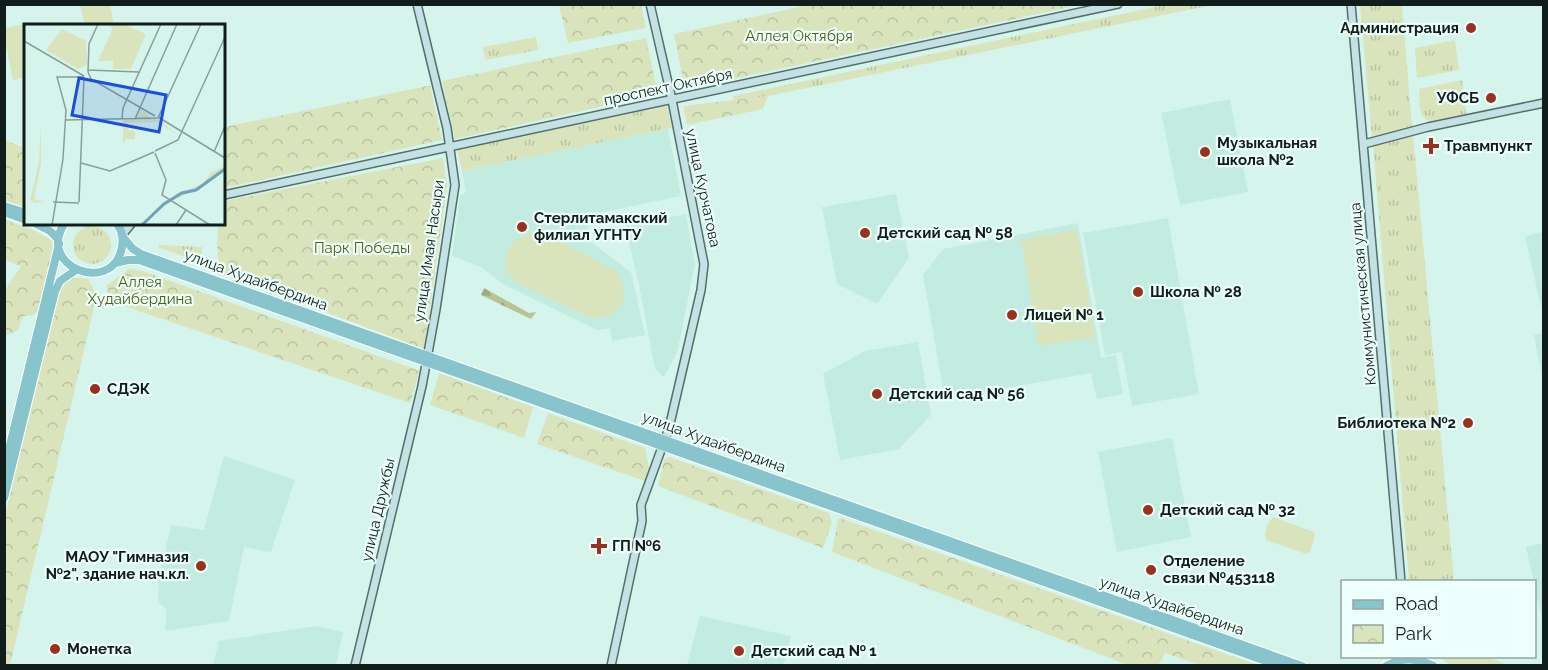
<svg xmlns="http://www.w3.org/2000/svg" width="1548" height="670" font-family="Raleway,sans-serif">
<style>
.built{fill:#c3ece1}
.grass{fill:url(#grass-tufts)}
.forest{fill:url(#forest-firs)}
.park{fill:url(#park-crowns)}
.pitch{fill:#d9e4bc}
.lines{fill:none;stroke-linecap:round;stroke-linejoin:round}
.secondary-casing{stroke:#536f68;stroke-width:10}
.primary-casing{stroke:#fff;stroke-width:10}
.secondary{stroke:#c4e1e5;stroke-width:7}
.primary{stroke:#88c4cb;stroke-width:8}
.poi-dot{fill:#9a311e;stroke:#ecfffa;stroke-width:2}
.labels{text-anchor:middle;stroke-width:4.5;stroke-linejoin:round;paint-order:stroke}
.poi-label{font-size:15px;font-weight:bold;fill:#111d1a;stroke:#ecfffa;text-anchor:start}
.park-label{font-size:15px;fill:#505e11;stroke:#ecfffa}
.street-label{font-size:15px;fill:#111d1a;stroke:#ecfffa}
.inset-river{fill:none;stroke:#70a1c0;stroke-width:3}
.inset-road{fill:none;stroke:#879f98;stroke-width:1.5}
.view{fill:#1d4ed8;fill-opacity:0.15;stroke:#1d4ed8;stroke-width:3}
.inset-edge{fill:none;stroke:#111d1a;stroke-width:3}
</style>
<defs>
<pattern id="grass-tufts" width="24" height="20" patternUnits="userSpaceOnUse" patternTransform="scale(1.5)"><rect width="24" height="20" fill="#d9e4bc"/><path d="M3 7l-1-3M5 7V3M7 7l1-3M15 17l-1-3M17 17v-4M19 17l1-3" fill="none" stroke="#b9c3a1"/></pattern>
<pattern id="forest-firs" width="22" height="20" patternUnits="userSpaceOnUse" patternTransform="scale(1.5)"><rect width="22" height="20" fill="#b8c593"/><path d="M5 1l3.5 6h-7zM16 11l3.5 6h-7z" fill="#9da97e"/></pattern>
<pattern id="park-crowns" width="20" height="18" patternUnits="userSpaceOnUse" patternTransform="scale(1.5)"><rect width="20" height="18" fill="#d9e4bc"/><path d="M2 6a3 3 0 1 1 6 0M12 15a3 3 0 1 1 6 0" fill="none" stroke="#b9c3a1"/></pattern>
</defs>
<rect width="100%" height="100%" fill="#d5f5ec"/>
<!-- built -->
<path class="built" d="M 1230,99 L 1248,192 L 1180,205 L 1161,113 Z
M 668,129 L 681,196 L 589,215 L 587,239 L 631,272 L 645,335 L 612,341 L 610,328 L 597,330 L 503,284 L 481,267 L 452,256 L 460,196 L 466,192 L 462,171 Z
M 896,194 L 909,258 L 877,304 L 837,284 L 822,207 Z
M 686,214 L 695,265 L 677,353 L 664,377 L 655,369 L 639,285 L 625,226 Z
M 1168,218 L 1199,394 L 1132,406 L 1122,352 L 1105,355 L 1083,233 Z
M 1078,223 L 1101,358 L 1116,355 L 1123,394 L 1097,399 L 1091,373 L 945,399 L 923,275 L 943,249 Z
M 1543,232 L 1544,316 L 1543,316 L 1525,236 Z
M 1543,333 L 1544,333 L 1543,383 L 1534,335 Z
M 918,342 L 931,415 L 899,449 L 840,460 L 823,374 L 865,351 Z
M 1172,438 L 1191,537 L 1117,552 L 1098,452 Z
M 224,456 L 295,480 L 271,552 L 244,547 L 229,621 L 165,631 L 167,610 L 158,602 L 159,579 L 171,525 L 204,530 Z
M 1543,543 L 1544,619 L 1542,619 L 1526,547 Z
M 700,616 L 791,636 L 784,665 L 687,665 Z
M 316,626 L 343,632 L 336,665 L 213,665 L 219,641 Z"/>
<!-- grass -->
<path class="grass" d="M 1164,5 L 1212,5 L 734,103 L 733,96 Z
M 1360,5 L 1402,5 L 1412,126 L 1372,138 Z
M 536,37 L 538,50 L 485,60 L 483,47 Z
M 1455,40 L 1459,70 L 1417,78 L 1415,48 Z
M 1462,80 L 1466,114 L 1430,121 C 1417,117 1420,100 1419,89 Z
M 667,105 L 672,128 L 462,171 L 457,149 Z
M 1413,134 L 1454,581 L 1409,581 L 1373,145 Z
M73 245a19 19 0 1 1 38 0a19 19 0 1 1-38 0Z
M 159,245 L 202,247 L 202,253 L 195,260 L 159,248 Z
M 1439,657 L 1489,657 L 1507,665 L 1450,665 Z"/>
<!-- forest -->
<path class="forest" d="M 484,288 L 529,313 L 536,312 L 531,319 L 481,295 Z"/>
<!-- park -->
<path class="park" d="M 559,5 L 641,5 L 646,28 L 568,43 Z
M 808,5 L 808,4 L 1080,5 L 685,89 L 674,34 Z
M 646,38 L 658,94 L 455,139 L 442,81 Z
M 427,86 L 430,86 L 442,140 L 224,188 L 224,127 Z
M 768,96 L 763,109 L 687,125 L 683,106 Z
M 4,140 L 25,148 L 25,209 L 5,201 Z
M 443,158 L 447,187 L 424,349 L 221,273 C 216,256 217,241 218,224 L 224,224 L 224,201 Z
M 5,220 C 21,226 38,230 52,241 C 53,265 45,288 38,311 L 33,315 L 23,316 L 18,330 L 5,336 L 5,290 L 21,266 L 5,260 Z
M 129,269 L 143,271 L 420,371 L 410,403 L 112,302 L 106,286 Z
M 69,277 L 88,279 L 97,295 L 10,665 L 5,666 L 5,514 L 61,288 Z
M 439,373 L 533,407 L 524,438 L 430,405 Z
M 548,413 L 645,448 L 649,468 L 645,481 L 537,444 Z
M 669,457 L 829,513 L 832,523 L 823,548 L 658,486 L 664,460 Z
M 840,518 L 1257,665 L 1199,665 L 1165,653 L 1159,665 L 1128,665 L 832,552 L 838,520 Z"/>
<!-- pitch -->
<path class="pitch" d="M 80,5 L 110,5 L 114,25 L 85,25 Z
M 29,23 L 30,25 L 26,26 L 25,77 L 13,80 L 5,40 L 5,28 Z
M 1077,230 L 1095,337 L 1039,346 L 1021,239 Z
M 539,233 L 547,235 L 616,271 C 633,295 622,318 592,318 L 518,284 C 493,262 508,234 539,233 Z
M 1273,517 L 1314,532 L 1315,536 L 1310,552 L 1306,554 L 1266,540 C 1263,533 1268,521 1273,517 Z"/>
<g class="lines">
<defs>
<path id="secondary" d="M 1351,4 L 1401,582
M 1364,144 L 1428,127 L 1544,103
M 224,195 L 1118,4
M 122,235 L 131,224
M 355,666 L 422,386 L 436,309 L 455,185 L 447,128 L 417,4
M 611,666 L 642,521 L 641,505 L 669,428 L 701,290 L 704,264 L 672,100 L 650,4"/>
<path id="primary" d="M 4,206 L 26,213
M 4,212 L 26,220
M 36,224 L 50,231 L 58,239
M 64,224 C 37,267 110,294 121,251 C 124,241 123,232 117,224
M 123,237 L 133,249 L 141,254 L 1302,666
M 115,263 L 128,260 L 139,260 L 1280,666
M 4,470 L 59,244
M 4,498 L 55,291 L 60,281 L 76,270
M 1386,666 C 1403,657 1417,658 1434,666"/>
</defs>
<!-- secondary casing -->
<use href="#secondary" class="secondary-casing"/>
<!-- primary casing -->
<use href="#primary" class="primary-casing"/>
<!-- secondary -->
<use href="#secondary" class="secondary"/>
<!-- primary -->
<use href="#primary" class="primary"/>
</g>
<!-- markers -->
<g class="poi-dot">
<circle cx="1471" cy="28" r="6"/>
<circle cx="1491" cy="98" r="6"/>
<path d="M1428 137h6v6h6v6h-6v6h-6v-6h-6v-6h6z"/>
<circle cx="1205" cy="152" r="6"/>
<circle cx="522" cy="227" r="6"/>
<circle cx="865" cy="233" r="6"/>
<circle cx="1138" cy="292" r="6"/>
<circle cx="1012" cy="315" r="6"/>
<circle cx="95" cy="389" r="6"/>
<circle cx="877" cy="394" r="6"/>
<circle cx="1468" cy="423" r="6"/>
<circle cx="1148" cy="510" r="6"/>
<path d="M596 537h6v6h6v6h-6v6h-6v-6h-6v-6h6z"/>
<circle cx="201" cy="566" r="6"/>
<circle cx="1151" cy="570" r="6"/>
<circle cx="55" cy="649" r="6"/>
<circle cx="739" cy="651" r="6"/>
</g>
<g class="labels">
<!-- poi labels -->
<g class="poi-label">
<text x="1459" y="33" text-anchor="end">Администрация</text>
<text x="1479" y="103" text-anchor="end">УФСБ</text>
<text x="1217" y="148">Музыкальная<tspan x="1217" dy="17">школа №2</tspan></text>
<text x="1444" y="151">Травмпункт</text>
<text x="534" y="223">Стерлитамакский<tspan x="534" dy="17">филиал УГНТУ</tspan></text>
<text x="877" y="238">Детский сад № 58</text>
<text x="1150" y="297">Школа № 28</text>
<text x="1024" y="320">Лицей № 1</text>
<text x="107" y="394">СДЭК</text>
<text x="889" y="399">Детский сад № 56</text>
<text x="1456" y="428" text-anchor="end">Библиотека №2</text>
<text x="1160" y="515">Детский сад № 32</text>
<text x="612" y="551">ГП №6</text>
<text x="189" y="562" text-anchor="end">МАОУ "Гимназия<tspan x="189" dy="17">№2", здание нач.кл.</tspan></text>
<text x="1163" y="566">Отделение<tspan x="1163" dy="17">связи №453118</tspan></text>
<text x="67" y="654">Монетка</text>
<text x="751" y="656">Детский сад № 1</text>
</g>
<!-- park labels -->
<g class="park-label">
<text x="799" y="41">Аллея Октября</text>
<text x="362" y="253">Парк Победы</text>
<text x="140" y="287">Аллея<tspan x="140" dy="17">Худайбердина</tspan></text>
</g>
<!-- street labels -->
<g class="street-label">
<text transform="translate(668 87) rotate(-12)" y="5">проспект Октября</text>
<text transform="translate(703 188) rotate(78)" y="5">улица Курчатова</text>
<text transform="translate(429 251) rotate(-82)" y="5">улица Имая Насыри</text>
<text transform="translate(256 280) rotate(20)" y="5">улица Худайбердина</text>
<text transform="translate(1363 294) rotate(-95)" y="5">Коммунистическая улица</text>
<text transform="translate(714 442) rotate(20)" y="5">улица Худайбердина</text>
<text transform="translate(378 510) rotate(-77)" y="5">улица Дружбы</text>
<text transform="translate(1172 606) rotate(19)" y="5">улица Худайбердина</text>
</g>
</g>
<!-- overview -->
<g transform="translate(24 24)">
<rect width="201" height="201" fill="#d5f5ec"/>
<path d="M 17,100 L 17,140 L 10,175 L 20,178 L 10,179 L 6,176 L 15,138 Z" fill="#d9e4bc"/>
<path d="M 115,84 L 125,91 L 125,95 L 135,96 L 155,112 L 133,98 L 104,99 L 104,106 L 111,107 L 111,115 L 102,115 L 99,120 L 99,96 L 112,95 ZM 201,142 L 182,161 L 147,177 L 151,170 L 179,160 L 187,148 Z" fill="#d9e4bc"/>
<path d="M 82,0 L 99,0 L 122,10 L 107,45 L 89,45 L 89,37 L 74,37 L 89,4 ZM 38,5 L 62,17 L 63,41 L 54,45 L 22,26 Z" fill="#d9e4bc"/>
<path class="inset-river" d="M 118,201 L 140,180 L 158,169 L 172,166 L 201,145"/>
<path class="inset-road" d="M 0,17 L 60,52M 64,46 L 115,48M 64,48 L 67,55 L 131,92M 64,48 L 65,20 L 74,0M 134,93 L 201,134M 134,94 L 177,0M 98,95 L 99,84 L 137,0M 111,95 L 153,0M 42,96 L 134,94M 131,127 L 154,116 L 201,13M 190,128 L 201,102M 131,129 L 142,156 L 138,171 L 186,201M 57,139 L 86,147 L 130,128M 29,178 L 55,179M 55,178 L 60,53M 28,201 L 39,135 L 42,86 L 33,53 L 60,53M 152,201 L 162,186"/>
<path class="view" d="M 55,54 L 142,71 L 135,108 L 48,91 Z"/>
<rect width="201" height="201" class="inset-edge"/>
</g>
<!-- border -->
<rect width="1548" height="670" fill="none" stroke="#111d1a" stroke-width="12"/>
<!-- legend -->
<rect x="1341" y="580" width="195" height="78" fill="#ecfffa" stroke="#94a5a0" stroke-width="1.5"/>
<rect x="1353" y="600" width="30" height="9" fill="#88c4cb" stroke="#94a5a0" stroke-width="1.5"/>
<text x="1395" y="610" font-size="18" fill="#111d1a">Road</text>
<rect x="1353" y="625" width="30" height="18" fill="url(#park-crowns)" stroke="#94a5a0" stroke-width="1.5"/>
<text x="1395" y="640" font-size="18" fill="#111d1a">Park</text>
</svg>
